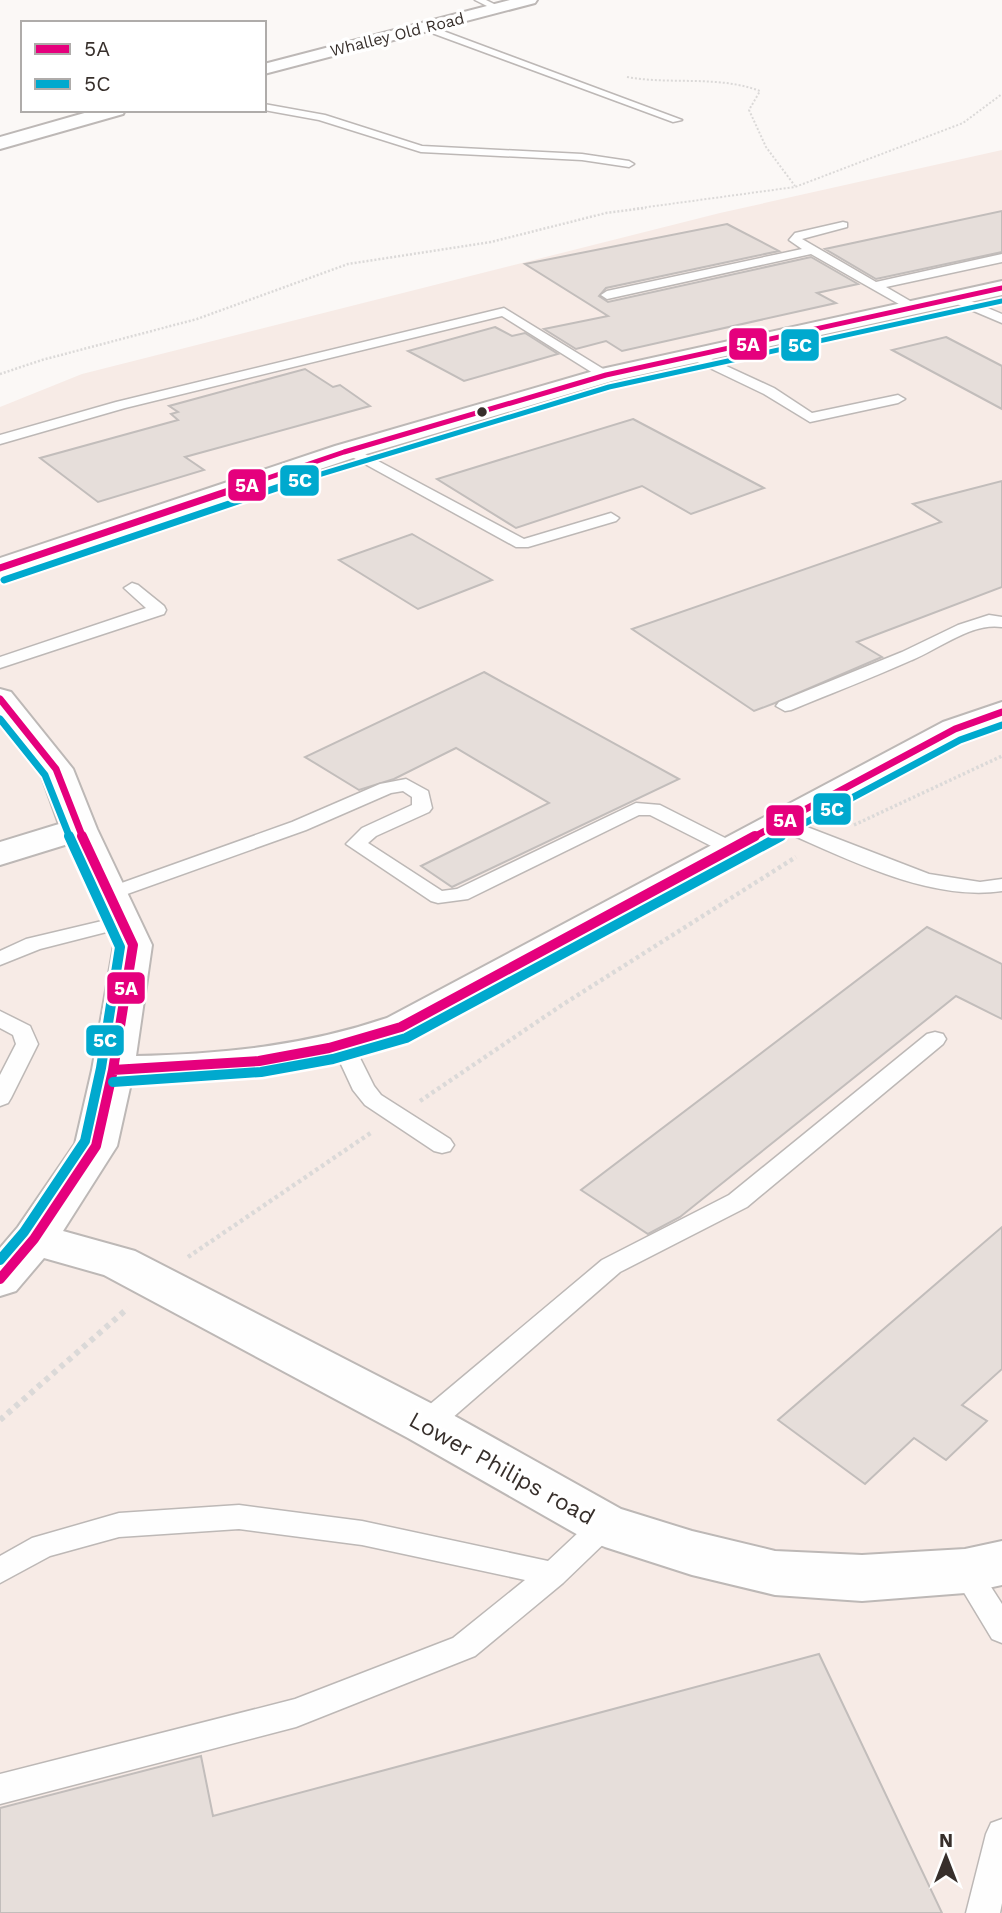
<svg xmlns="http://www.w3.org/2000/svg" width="1002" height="1913" font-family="'Work Sans',sans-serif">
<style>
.built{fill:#f7ebe6}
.building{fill:#e6deda;stroke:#c2bdbb;stroke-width:2}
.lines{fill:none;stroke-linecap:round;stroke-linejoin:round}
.lane-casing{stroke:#bdb8b6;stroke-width:3}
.street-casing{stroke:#bdb8b6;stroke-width:4}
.secondary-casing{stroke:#bdb8b6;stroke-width:4}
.path-far4{stroke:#dbd9d8;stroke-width:2;stroke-dasharray:2 2;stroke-linecap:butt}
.path-far3{stroke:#dbd9d8;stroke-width:2.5;stroke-dasharray:2 2;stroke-linecap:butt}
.path-far2{stroke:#dbd9d8;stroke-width:3.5;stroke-dasharray:2.5 2.5;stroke-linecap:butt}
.path-far1{stroke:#dbd9d8;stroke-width:4.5;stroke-dasharray:3.5 3.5;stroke-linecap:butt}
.path{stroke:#dbd9d8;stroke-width:6;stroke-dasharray:5 5;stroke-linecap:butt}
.lane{fill:#fefefe;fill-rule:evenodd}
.street{fill:#fefefe;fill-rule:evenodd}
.secondary{fill:#fefefe;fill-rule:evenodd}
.bus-1-far2-casing{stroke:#fff;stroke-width:9}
.bus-1-far1-casing{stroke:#fff;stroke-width:11}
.bus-1-casing{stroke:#fff;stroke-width:15}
.bus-2-far2-casing{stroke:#fff;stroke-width:9}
.bus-2-far1-casing{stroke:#fff;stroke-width:11}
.bus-2-casing{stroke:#fff;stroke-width:15}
.bus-1-far2{stroke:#e5007d;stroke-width:5}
.bus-1-far1{stroke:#e5007d;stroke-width:7}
.bus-1{stroke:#e5007d;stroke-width:10}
.bus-2-far2{stroke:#00a9ce;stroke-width:5}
.bus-2-far1{stroke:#00a9ce;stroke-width:7}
.bus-2{stroke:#00a9ce;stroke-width:10}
.bus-dot{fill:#372f2b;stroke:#fff;stroke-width:2.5}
.labels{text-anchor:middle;stroke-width:7;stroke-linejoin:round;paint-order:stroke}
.far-street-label{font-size:16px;fill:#372f2b;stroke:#fff}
.near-street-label{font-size:23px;fill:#372f2b;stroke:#fff}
.line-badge{stroke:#fff;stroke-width:2.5}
.badge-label{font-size:19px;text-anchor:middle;font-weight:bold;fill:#fff}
</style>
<rect width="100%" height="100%" fill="#fbf8f6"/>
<!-- built -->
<path class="built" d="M 1002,150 L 1002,1913 L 0,1913 L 0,407 L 82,374 L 720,213 Z"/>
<!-- building -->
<path class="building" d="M 1002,211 L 1002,252 L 876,279 L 825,249 Z
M 727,224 L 779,251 L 606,288 L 599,296 L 608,302 L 811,257 L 858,284 L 817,293 L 836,303 L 622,351 L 606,341 L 576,349 L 544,329 L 608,316 L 525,264 Z
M 495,327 L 512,336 L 525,333 L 558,354 L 464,381 L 408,351 Z
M 946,337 L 1002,366 L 1002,409 L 892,350 Z
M 305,369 L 333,387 L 340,385 L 370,406 L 185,457 L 204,470 L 98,502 L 40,458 L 178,420 L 171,414 L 178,412 L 169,406 Z
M 633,419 L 764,488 L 691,514 L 642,486 L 516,528 L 437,479 Z
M 1002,481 L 1002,587 L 857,642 L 882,657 L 775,703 L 754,711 L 632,629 L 941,522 L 913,504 Z
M 412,534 L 492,580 L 418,609 L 339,560 Z
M 484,672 L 679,779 L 452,887 L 421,866 L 549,803 L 456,748 L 394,779 L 359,790 L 305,757 Z
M 927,927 L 1002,964 L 1002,1019 L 956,996 L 680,1217 L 648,1234 L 581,1190 Z
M 1002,1227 L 1002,1369 L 962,1405 L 987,1421 L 946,1460 L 914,1438 L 865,1484 L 778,1420 Z
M 819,1654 L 942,1913 L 0,1913 L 0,1808 L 201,1756 L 213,1816 Z"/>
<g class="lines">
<defs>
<path id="lane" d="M 475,0 L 486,0 L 502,8 L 495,10 Z
M 421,25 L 427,25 L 682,120 L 673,122 L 421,29 Z
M 264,104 L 325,115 L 422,146 L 582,154 L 629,161 L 634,164 L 629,167 L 582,160 L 421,152 L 319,120 L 264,110 Z
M 843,222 L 847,223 L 847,227 L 802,239 L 876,282 L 1002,254 L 1002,262 L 886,287 L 917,305 L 919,308 L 913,312 L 811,254 L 607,299 L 601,295 L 607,291 L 802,249 L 789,240 L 795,233 Z
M 954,294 L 1002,314 L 1002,323 L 950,301 L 948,298 Z
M 504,308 L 613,375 L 611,378 L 601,378 L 502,316 L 125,408 L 0,444 L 0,435 L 116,402 Z
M 696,352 L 774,388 L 812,413 L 898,395 L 905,399 L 898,403 L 810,422 L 764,394 L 691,359 L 689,356 Z
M 350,446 L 524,539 L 611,513 L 619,518 L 616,521 L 528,547 L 516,547 L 345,453 L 343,450 Z
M 132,583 L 138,585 L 164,606 L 166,610 L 164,614 L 0,668 L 0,657 L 146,608 L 124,588 Z
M 989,615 L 1002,617 L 1002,627 C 972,622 939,649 912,660 C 872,678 832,693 791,710 L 785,711 L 776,706 L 779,702 L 902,652 L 958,625 Z
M 406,779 L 428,791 L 432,808 L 429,812 L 376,836 L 368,843 L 442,891 L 457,889 L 636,803 L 660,805 L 739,845 L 742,849 L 732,855 L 725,853 L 650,815 L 639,815 L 468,899 L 438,903 L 431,901 L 346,844 L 362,828 L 412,805 L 412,797 L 403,791 L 391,793 L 306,830 L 116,898 L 102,898 L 99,894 L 102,890 L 292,822 L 380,784 Z
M 781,817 L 929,874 L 980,882 L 1002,879 L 1002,891 C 927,902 842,856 774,827 L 771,823 Z
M 123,916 L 130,918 L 133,922 L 130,926 L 40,949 L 0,965 L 0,951 L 26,939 Z
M 0,1011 L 30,1026 L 38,1044 L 11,1098 L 8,1103 L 0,1106 L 0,1075 L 16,1044 L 13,1035 L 0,1028 Z
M 935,1032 L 943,1034 L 946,1039 L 943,1044 L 747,1207 L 620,1272 L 436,1432 L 426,1435 L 416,1432 L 412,1424 L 416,1416 L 602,1260 L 729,1195 L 927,1034 Z
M 344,1040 L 352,1042 L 374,1086 L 381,1095 L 450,1139 L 454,1145 L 450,1151 L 442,1153 L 434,1151 L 365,1105 L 353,1090 L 333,1047 L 336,1042 Z
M 239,1505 L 362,1521 L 548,1561 L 595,1517 L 605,1513 L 615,1517 L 619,1525 L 615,1533 L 563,1583 L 475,1656 L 296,1727 L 0,1804 L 0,1774 L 295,1699 L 453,1638 L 525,1580 L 362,1545 L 239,1529 L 119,1537 L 50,1556 L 0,1583 L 0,1556 L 32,1538 L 119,1513 Z
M 965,1559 L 975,1562 L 1002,1604 L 1002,1643 L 992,1639 L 951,1571 L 955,1562 Z
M 1002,1819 L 1002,1903 L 1000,1913 L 966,1913 L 986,1834 L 991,1823 Z"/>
<path id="street" d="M 1002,281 L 1002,295 L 612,381 L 353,458 L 0,577 L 0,558 L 335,446 L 597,370 Z
M 0,689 L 11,692 L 73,769 L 97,829 L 152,945 L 136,1056 C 222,1054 305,1046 387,1018 L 943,722 L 1002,702 L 1002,723 L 967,736 L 415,1036 C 320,1070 232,1081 131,1083 L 117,1146 L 63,1231 L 135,1251 L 444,1410 L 621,1509 L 692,1531 L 775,1551 L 862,1555 L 965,1549 L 1002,1541 L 1002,1585 L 965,1593 L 862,1601 L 775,1595 L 692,1575 L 605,1547 L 587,1540 L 408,1438 L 104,1275 L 44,1258 L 16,1291 L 0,1296 L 0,1248 L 18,1227 L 75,1144 L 92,1070 L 114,945 L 68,844 L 0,865 L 0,842 L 59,824 L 40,771 L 0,720 Z"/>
<path id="secondary" d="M 510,0 L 537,0 L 535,3 L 264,74 L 264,64 Z
M 95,110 L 125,110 L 123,114 L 0,149 L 0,137 Z"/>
</defs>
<!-- lane casing -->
<use href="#lane" class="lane-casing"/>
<!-- street casing -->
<use href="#street" class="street-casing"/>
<!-- secondary casing -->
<use href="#secondary" class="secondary-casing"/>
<!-- path-far4 -->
<path class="path-far4" d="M 627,77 C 672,85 717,75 760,91 L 749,110 L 766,147 L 795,186
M 633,209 L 795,187 L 963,123 L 1002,94"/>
<!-- path-far3 -->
<path class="path-far3" d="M 0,374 L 42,360 L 197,319 L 348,264 L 491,242 L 606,213 L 646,208"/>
<!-- path-far2 -->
<path class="path-far2" d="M 854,825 L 1002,756"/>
<!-- path-far1 -->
<path class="path-far1" d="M 420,1101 L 562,1005 L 796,857
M 188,1257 L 372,1132"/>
<!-- path -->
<path class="path" d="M 0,1420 L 128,1308"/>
<!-- lane -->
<use href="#lane" class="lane"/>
<!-- street -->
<use href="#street" class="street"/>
<!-- secondary -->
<use href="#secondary" class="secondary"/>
<defs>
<path id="bus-1-far2" d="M 256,482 L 344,452 L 606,375 L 1002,288"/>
<path id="bus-1-far1" d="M 0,568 L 261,480
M 0,699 L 56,769 L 83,838
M 752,838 L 955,729 L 1002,712"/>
<path id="bus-1" d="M 113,1070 L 259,1061 L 329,1048 L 401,1027 L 755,836
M 0,1279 L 34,1239 L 96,1146 L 113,1070 L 133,945 L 82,836"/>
<path id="bus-2-far2" d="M 295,482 L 609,387 L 1002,301"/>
<path id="bus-2-far1" d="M 4,580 L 300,480
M 0,719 L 45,775 L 70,838
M 777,838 L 960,740 L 1002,725"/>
<path id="bus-2" d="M 113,1082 L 261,1072 L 333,1059 L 406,1038 L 781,836
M 0,1260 L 24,1232 L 85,1141 L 101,1068 L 120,947 L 69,836"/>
</defs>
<!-- bus-1-far2 casing -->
<use href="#bus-1-far2" class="bus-1-far2-casing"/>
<!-- bus-1-far1 casing -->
<use href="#bus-1-far1" class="bus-1-far1-casing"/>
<!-- bus-1 casing -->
<use href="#bus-1" class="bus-1-casing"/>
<!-- bus-2-far2 casing -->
<use href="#bus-2-far2" class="bus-2-far2-casing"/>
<!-- bus-2-far1 casing -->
<use href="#bus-2-far1" class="bus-2-far1-casing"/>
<!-- bus-2 casing -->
<use href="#bus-2" class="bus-2-casing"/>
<!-- bus-1-far2 -->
<use href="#bus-1-far2" class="bus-1-far2"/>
<!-- bus-1-far1 -->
<use href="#bus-1-far1" class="bus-1-far1"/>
<!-- bus-1 -->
<use href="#bus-1" class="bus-1"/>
<!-- bus-2-far2 -->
<use href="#bus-2-far2" class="bus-2-far2"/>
<!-- bus-2-far1 -->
<use href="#bus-2-far1" class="bus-2-far1"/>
<!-- bus-2 -->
<use href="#bus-2" class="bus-2"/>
</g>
<!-- markers -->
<circle class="bus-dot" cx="482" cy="412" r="6"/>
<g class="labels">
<!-- far-street labels -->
<g class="far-street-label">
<text transform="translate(397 34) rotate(-14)" y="6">Whalley Old Road</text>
</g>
<!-- near-street labels -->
<g class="near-street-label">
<text transform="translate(502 1468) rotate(29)" y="8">Lower Philips road</text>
</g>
</g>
<g class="line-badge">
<rect x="728" y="327" width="40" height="34" rx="7" fill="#e5007d"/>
<rect x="780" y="328" width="40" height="34" rx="7" fill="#00a9ce"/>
<rect x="279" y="464" width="41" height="33" rx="7" fill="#00a9ce"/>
<rect x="227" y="468" width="40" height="34" rx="7" fill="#e5007d"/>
<rect x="812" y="792" width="40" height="34" rx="7" fill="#00a9ce"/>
<rect x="765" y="804" width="40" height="33" rx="7" fill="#e5007d"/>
<rect x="106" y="971" width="40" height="34" rx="7" fill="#e5007d"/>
<rect x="85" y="1024" width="40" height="33" rx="7" fill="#00a9ce"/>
</g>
<g class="badge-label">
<text x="748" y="351">5A</text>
<text x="800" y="352">5C</text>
<text x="300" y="487">5C</text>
<text x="247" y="492">5A</text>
<text x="832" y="816">5C</text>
<text x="785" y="827">5A</text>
<text x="126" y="995">5A</text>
<text x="105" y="1047">5C</text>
</g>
<!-- legend -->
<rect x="21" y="21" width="245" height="91" fill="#ffffff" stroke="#afacaa" stroke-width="2"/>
<rect x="35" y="44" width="35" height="10" fill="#e5007d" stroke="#afacaa" stroke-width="2"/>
<text x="84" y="56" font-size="21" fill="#372f2b">5A</text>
<rect x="35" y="79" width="35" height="10" fill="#00a9ce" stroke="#afacaa" stroke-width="2"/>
<text x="84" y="91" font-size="21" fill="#372f2b">5C</text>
<!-- north arrow -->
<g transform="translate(946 1857)" stroke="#ffffff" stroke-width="5" paint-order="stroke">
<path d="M0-5L12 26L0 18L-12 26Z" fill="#372f2b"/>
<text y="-10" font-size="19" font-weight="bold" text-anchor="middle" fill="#372f2b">N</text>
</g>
</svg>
